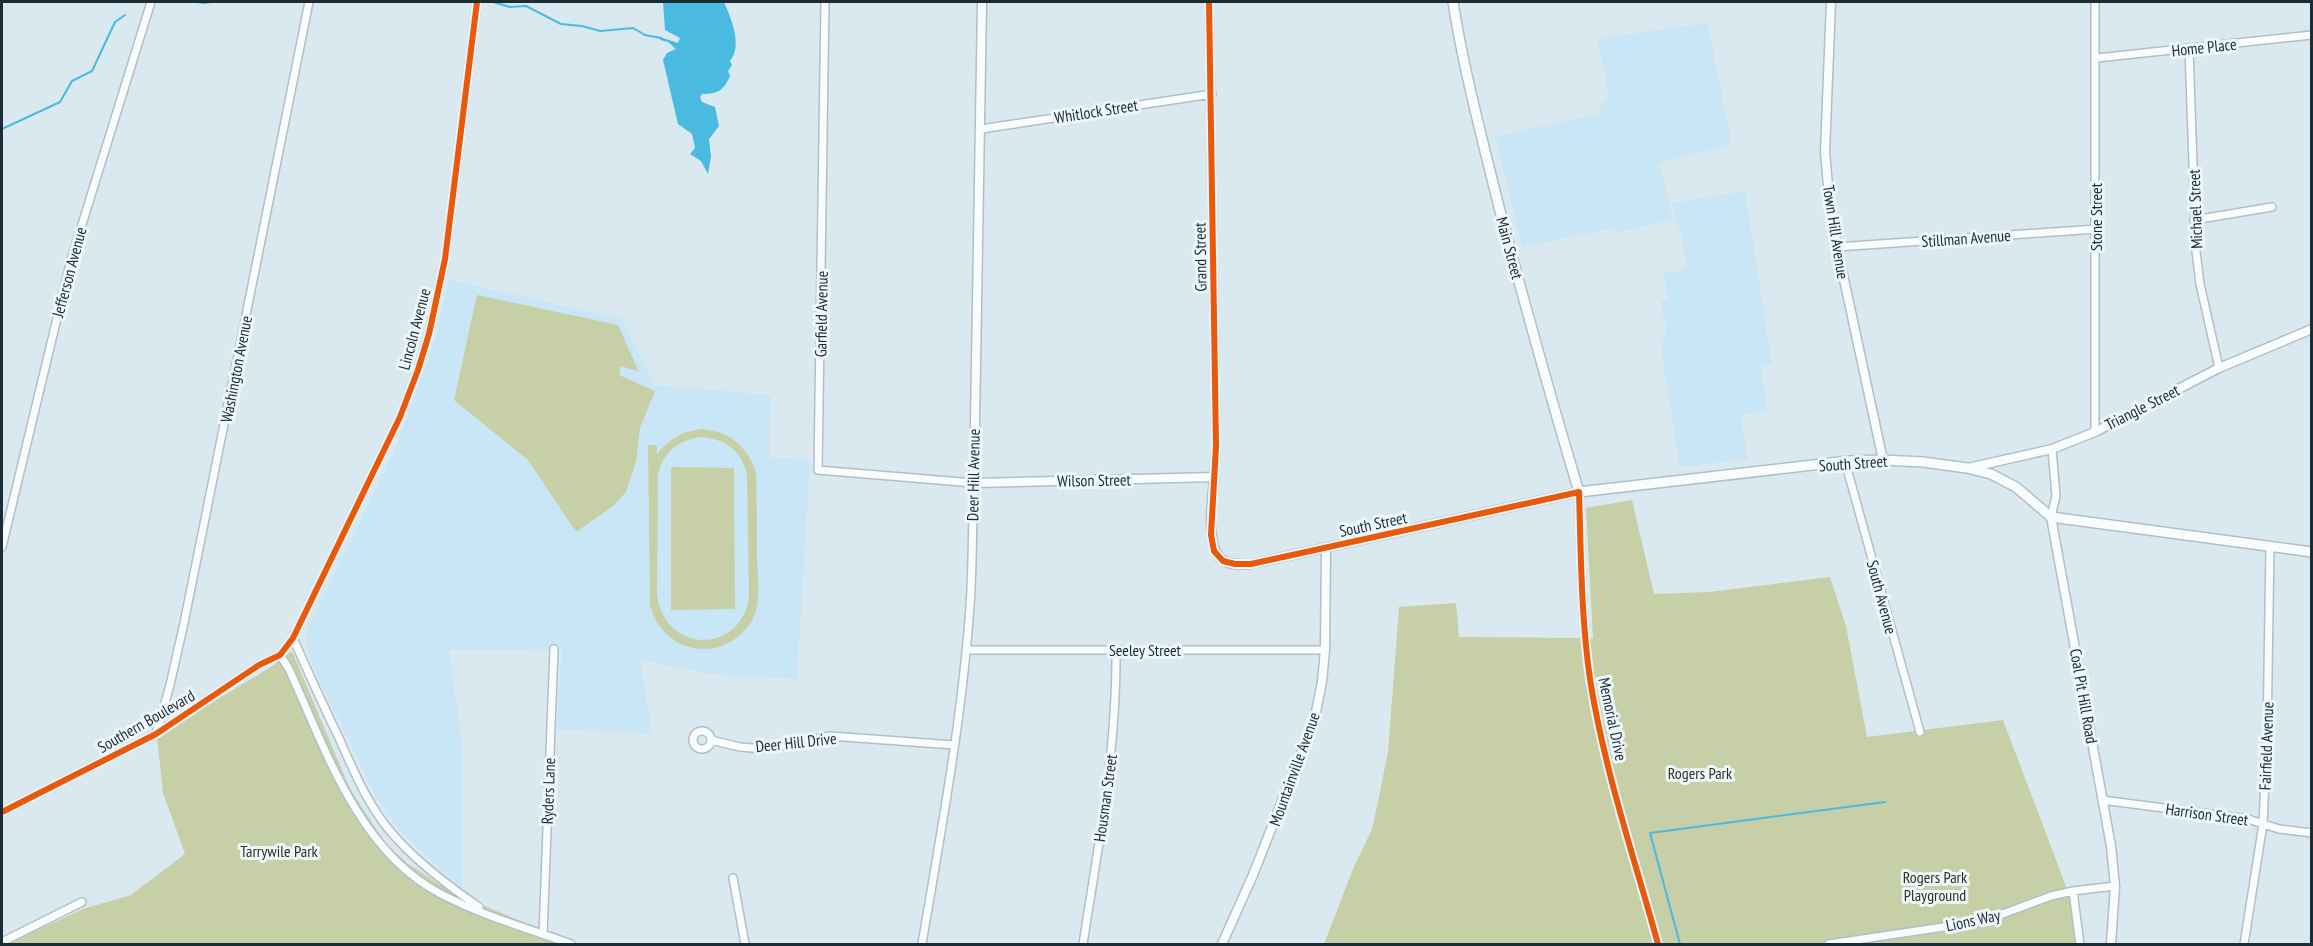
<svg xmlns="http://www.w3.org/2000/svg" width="2313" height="946" font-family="'PT Sans Narrow',sans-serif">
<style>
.built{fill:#c9e6f6}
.green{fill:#c7cfa7;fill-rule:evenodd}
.water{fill:#4abae1}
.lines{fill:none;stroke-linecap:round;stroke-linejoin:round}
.stream{stroke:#4abae1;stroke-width:2}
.minor-casing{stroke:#b1bfc7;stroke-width:10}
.tertiary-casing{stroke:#b1bfc7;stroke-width:11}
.secondary-casing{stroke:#b1bfc7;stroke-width:12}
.minor{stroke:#f9fcfd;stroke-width:7}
.tertiary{stroke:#f9fcfd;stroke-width:8}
.secondary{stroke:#f9fcfd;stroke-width:9}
.cycleway-casing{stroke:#edf6fa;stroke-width:10}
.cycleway{stroke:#e8590c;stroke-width:6}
.labels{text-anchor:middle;stroke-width:6;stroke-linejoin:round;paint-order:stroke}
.street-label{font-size:16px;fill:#1a2c34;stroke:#edf6fa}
.park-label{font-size:16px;fill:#2f3018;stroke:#edf6fa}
</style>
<rect width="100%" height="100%" fill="#dae8f0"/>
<!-- built -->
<path class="built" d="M 1707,23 L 1732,145 L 1659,163 L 1673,220 L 1616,232 L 1614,228 L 1522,247 L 1496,137 L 1597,114 L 1609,93 L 1598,46 L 1601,38 Z
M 1745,191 L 1772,364 L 1761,366 L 1767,411 L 1741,415 L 1748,459 L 1680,467 L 1661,348 L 1667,325 L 1663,317 L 1661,301 L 1668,300 L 1664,274 L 1687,269 L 1681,232 L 1675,218 L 1672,203 Z
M 449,280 L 622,319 L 655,385 L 771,395 L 769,457 L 810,460 L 797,679 L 711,674 L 640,660 L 652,734 L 557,729 L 562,649 L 449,650 L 462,744 L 462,889 L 400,831 L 378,800 L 323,688 L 310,659 L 305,638 L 308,628 L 396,447 L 435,341 Z"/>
<!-- green -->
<path class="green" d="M 477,295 L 618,325 L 639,372 L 621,366 L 619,375 L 655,391 L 640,428 L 636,462 L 626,492 L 613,506 L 576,532 L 528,460 L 454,400 Z
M 703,429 C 730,432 748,446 756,473 C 757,502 757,531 757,561 C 758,578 761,599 754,616 C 744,639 718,653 694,648 C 671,644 656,627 650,605 L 648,445 L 657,445 L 657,454 C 670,438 683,431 703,429 ZM 702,437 C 726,439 741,451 747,474 L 749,595 C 743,655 664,655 657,594 L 658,474 C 664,451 680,439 702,437 Z
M 671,467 L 734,468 L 735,609 L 671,610 Z
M 1632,500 L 1654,594 L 1710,592 L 1830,577 L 1846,626 L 1867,737 L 2003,720 L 2070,897 L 2077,944 L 1324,944 L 1353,869 L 1372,829 L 1375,816 L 1388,752 L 1399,607 L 1456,603 L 1459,637 L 1593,638 L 1586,508 Z
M 292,651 L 350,789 L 385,843 L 407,863 L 451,892 L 576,944 L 7,944 L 83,909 L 131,895 L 185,854 L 163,793 L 157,736 L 274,665 Z"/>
<!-- water -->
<path class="water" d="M 663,2 L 724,2 C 731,18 743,46 730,61 L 732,65 L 728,71 L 730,76 C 723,91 718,94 702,94 L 700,97 L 702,102 L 715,107 L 719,126 L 709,139 L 711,157 L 708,174 L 701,161 L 690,154 L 695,148 L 692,134 L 678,124 L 663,60 L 667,53 L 676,49 L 668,42 L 660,40 L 660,37 L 678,43 L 680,38 L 665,30 Z"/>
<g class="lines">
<!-- stream -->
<path class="stream" d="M 196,2 L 205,3 L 211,2
M 493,2 L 510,7 L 526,6 L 561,24 L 582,26 L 600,31 L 633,28 L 645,35 L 661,38
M 2,129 L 60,102 L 72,81 L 92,71 L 115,22 L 125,15
M 1680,944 L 1650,833 L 1885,802"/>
<defs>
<path id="minor" d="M 825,2 L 818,470 L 974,483 C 972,523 973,565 970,606 C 962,719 941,832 922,944
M 1209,2 L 1216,446 L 1214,477
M 2189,48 L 2196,251 L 2200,284 L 2219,368
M 2097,58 L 2312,35
M 981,129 L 1212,94
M 2194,220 L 2272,207
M 1837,247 L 2096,229
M 2095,432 L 2095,2
M 1848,461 L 1848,472 L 1920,732
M 1579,492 C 1581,555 1581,617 1590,679 C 1604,769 1634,857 1658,944
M 2051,517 L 2056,496 L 2052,449
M 2,547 L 71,260 L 151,2
M 293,638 C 308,672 323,705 339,738 C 355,774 370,811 398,840 C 422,866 450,887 479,907
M 966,650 L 1325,650
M 280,655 L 289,669 C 325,748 358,850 439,893 C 480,915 527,928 571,944
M693 740a9 9 0 1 1 18 0a9 9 0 1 1-18 0Z
M 156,734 L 170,685 L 184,623 L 309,2
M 711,740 L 740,747 L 764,749 L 830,736 L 954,745
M 2102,800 L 2248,819 L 2279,829 L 2312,833
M 2,812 L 156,734 L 259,665 L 280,655 L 293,638 L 400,417 L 418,370 L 429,334 L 445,259 L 477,2
M 733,878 L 745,944
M 2073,891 L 2080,944
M 543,934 L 554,649
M 2,942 L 82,902
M 1083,944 C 1098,847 1117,750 1116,650
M 1829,944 L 1984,921 L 2051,896 L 2073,891 L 2115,886
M 2244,944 L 2263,824 L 2267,736 L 2270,546"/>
<path id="tertiary" d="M 982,2 L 974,483 L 1214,477 C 1213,497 1204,548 1223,560 C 1231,566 1242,564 1251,564 L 1579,492
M 1831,2 L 1825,152 L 1829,197 L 1837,247 L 1883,460
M 1968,468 L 2052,449 L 2095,432 L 2219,368 L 2312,329
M 2051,517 L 2111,846 L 2115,886 L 2111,944
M 1222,944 L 1253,875 L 1315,717 L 1322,682 L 1325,650 L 1326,548"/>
<path id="secondary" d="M 1453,2 C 1464,72 1483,142 1500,211 C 1525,305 1551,399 1579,492 L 1848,461 L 1883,460 L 1923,462 L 1967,468 L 1991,474 L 2016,487 L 2051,517 L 2312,552"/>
</defs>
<!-- minor casing -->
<use href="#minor" class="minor-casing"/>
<!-- tertiary casing -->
<use href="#tertiary" class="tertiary-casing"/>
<!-- secondary casing -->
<use href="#secondary" class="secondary-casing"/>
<!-- minor -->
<use href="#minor" class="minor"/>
<!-- tertiary -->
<use href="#tertiary" class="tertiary"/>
<!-- secondary -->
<use href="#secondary" class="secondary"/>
<defs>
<path id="cycleway" d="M 1209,2 L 1216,446 L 1211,535 L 1214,551 L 1223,561 L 1235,564 L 1251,564 L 1579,492 C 1581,555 1581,617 1590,679 C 1604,769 1634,857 1658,944
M 2,812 L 156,734 L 259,665 L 280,655 L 293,638 L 400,417 L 418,370 L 429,334 L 445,259 L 477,2"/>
</defs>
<!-- cycleway casing -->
<use href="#cycleway" class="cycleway-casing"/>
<!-- cycleway -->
<use href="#cycleway" class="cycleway"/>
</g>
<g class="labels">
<!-- street labels -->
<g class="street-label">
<text transform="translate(2204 47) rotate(-6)" y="6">Home Place</text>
<text transform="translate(1096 111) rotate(-9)" y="6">Whitlock Street</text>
<text transform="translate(2195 209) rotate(-92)" y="6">Michael Street</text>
<text transform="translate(2096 217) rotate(-90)" y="6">Stone Street</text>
<text transform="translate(1836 232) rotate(81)" y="6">Town Hill Avenue</text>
<text transform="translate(1966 238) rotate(-4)" y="6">Stillman Avenue</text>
<text transform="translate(1510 248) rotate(75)" y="6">Main Street</text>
<text transform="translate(1200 257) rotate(-91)" y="6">Grand Street</text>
<text transform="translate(69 272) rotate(-75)" y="6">Jefferson Avenue</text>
<text transform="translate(821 314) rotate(-89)" y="6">Garfield Avenue</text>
<text transform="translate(414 329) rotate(-75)" y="6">Lincoln Avenue</text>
<text transform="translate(236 369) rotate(-79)" y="6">Washington Avenue</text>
<text transform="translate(2142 407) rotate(-27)" y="6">Triangle Street</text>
<text transform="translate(1853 463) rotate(-4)" y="6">South Street</text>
<text transform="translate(973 475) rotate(-89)" y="6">Deer Hill Avenue</text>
<text transform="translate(1094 480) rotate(-1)" y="6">Wilson Street</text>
<text transform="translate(1373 524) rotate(-12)" y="6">South Street</text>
<text transform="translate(1882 597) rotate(75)" y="6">South Avenue</text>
<text x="1145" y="656">Seeley Street</text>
<text transform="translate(2084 696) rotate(80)" y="6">Coal Pit Hill Road</text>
<text transform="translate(1613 719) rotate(78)" y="6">Memorial Drive</text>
<text transform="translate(146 721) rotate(-30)" y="6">Southern Boulevard</text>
<text transform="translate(796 742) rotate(-6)" y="6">Deer Hill Drive</text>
<text transform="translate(2266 746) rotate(-88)" y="6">Fairfield Avenue</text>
<text transform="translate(1294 769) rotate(-70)" y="6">Mountainville Avenue</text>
<text transform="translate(548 791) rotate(-88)" y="6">Ryders Lane</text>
<text transform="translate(1105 798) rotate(-82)" y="6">Housman Street</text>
<text transform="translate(2207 814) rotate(8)" y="6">Harrison Street</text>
<text transform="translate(1973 920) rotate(-12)" y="6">Lions Way</text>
</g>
<!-- park labels -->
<g class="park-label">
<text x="1700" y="779">Rogers Park</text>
<text x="279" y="857">Tarrywile Park</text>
<text x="1935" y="883">Rogers Park<tspan x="1935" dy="18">Playground</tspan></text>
</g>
</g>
<!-- border -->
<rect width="2313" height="946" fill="none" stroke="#1a2c34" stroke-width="6"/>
</svg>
